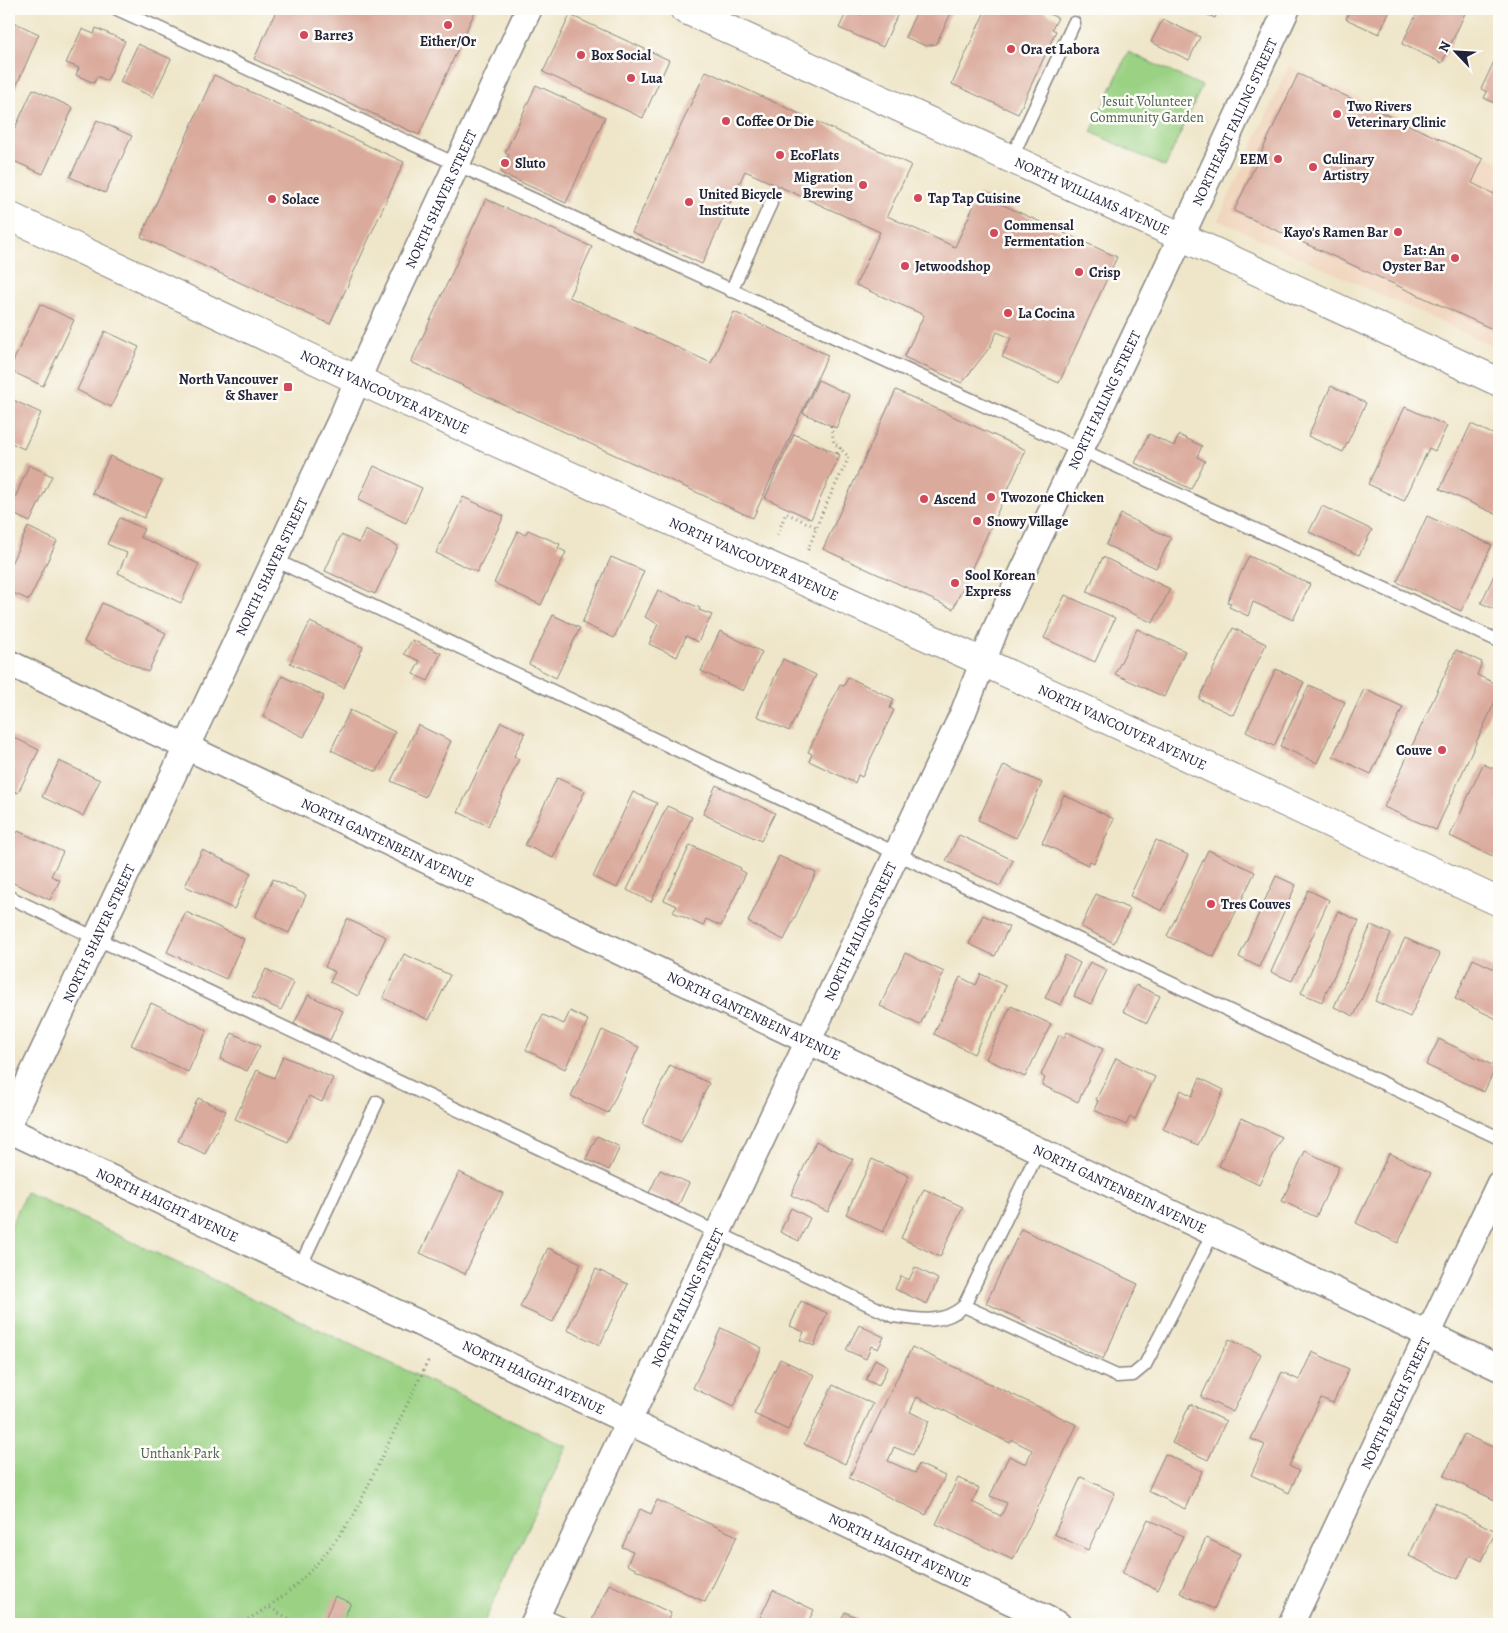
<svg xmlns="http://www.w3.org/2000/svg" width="1508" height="1633" font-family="Alegreya,serif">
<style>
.built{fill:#f1d5bd}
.green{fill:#9ad183;stroke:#5e7a5f}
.building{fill:#daaa9c}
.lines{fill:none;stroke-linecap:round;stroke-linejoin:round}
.lane-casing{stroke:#888482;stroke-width:15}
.street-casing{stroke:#888482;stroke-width:28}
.secondary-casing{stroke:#888482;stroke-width:30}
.path{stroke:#888482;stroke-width:3;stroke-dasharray:1 4;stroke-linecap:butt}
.lane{stroke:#fff;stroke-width:12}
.street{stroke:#fff;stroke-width:25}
.secondary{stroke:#fff;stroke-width:28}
.poi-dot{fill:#d1495b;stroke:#fdfcf7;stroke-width:2}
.labels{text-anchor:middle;stroke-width:5;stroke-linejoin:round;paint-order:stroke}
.poi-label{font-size:14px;font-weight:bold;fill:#22223b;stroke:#fdfcf7;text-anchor:start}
.park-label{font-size:14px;fill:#4c5f54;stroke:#fdfcf7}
.street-label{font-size:14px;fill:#22223b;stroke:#fdfcf7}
</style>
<rect width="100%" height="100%" fill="#fdfcf7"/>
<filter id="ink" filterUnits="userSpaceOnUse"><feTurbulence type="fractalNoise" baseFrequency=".02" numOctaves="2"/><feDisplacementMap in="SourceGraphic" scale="10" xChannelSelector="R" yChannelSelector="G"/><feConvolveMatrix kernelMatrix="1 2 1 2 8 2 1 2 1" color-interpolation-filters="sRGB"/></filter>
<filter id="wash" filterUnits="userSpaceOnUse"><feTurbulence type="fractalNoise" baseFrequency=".0096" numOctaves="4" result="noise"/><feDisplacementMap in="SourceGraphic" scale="20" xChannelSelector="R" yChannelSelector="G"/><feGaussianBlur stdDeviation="1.12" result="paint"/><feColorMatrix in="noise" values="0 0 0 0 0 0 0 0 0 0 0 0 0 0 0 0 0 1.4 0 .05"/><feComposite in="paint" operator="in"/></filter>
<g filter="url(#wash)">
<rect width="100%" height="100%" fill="#efe6c9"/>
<!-- built -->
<path class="built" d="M 1289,66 L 1499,162 L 1499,349 L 1218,220 Z"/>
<!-- green -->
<path class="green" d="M 1128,52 L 1202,86 L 1165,167 L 1091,132 Z
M 26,1192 L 567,1446 L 483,1624 L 9,1624 L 9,1230 Z"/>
<g id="blocks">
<!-- building -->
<path class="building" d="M 277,9 L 476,9 L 419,135 L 254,59 Z
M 848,9 L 861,15 L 863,9 L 900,9 L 883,47 L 839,28 Z
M 918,9 L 953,9 L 936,44 L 926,46 L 905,37 Z
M 986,9 L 1038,9 L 1058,18 L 1052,29 L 1056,31 L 1018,114 L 952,84 Z
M 1194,9 L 1219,9 L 1215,18 Z
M 1350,9 L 1391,9 L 1379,34 L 1346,19 Z
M 1419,9 L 1467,9 L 1442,63 L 1402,44 Z
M 570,15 L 669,60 L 643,118 L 543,72 Z
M 1163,19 L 1200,37 L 1189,60 L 1151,42 Z
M 9,20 L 39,34 L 9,103 Z
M 96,28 L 125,41 L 107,81 L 97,76 L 94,83 L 76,75 L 79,68 L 66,63 L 82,29 L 94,34 Z
M 138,44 L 171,59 L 153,97 L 120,82 Z
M 1499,51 L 1499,105 L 1484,98 L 1487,92 L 1481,89 Z
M 706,71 L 911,165 L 887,216 L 955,247 L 979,194 L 1117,257 L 1059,383 L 1002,357 L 1011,338 L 997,332 L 990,347 L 962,383 L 904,357 L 924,315 L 856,285 L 880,232 L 745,171 L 702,264 L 632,232 Z
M 1298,74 L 1483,159 L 1472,183 L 1494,194 L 1499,183 L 1499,332 L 1234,211 Z
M 214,75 L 404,162 L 330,324 L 141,237 Z
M 536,85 L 605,117 L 566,203 L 501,173 L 509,155 L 505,153 Z
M 33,89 L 73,108 L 43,174 L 9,159 L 9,141 Z
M 97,120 L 132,136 L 105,193 L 70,177 Z
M 486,199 L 592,247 L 569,297 L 711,363 L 734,312 L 828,355 L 753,518 L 411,362 Z
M 40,304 L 74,320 L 43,386 L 9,370 Z
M 105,331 L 139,347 L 111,407 L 77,390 Z
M 818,380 L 850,395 L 836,428 L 803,413 Z
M 1331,386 L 1366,403 L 1343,452 L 1308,436 Z
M 896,390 L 1026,450 L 953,609 L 823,549 Z
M 13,400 L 41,413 L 24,449 L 9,442 L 9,410 Z
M 1405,407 L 1447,426 L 1435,451 L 1429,448 L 1404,501 L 1368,484 Z
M 1471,424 L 1499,437 L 1498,515 L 1440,489 Z
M 794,434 L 840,455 L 811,519 L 765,498 Z
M 1149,434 L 1174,446 L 1179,435 L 1202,446 L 1197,457 L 1205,461 L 1191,489 L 1135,463 Z
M 110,456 L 162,481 L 144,518 L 92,493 Z
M 29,465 L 52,476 L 30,522 L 9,512 Z
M 374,466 L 422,488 L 406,523 L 358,500 Z
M 463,497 L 504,516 L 477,572 L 436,553 Z
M 1322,506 L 1372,530 L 1359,555 L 1309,532 Z
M 1121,514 L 1171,538 L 1156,568 L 1106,545 Z
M 1427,516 L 1492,545 L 1461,611 L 1397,582 Z
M 120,518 L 144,529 L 140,537 L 199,564 L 181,603 L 118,573 L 127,553 L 107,544 Z
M 28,527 L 57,541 L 29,600 L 9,591 L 9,568 Z
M 365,530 L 398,546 L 375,594 L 325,571 L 341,535 L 359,543 Z
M 528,530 L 560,544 L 558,548 L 566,552 L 541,605 L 494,583 L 518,531 L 525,535 Z
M 1249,556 L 1310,584 L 1293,620 L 1253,602 L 1248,616 L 1229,607 L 1231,603 L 1227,602 Z
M 611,557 L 644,571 L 614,638 L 582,623 Z
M 1103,557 L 1170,589 L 1153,623 L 1087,592 Z
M 1495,573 L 1499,575 L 1499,611 L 1481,603 Z
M 658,590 L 700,608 L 699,610 L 712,615 L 698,642 L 686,636 L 677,657 L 649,644 L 658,624 L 645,617 Z
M 1065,595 L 1115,618 L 1095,662 L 1044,638 Z
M 102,603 L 166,633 L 148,672 L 84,642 Z
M 553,615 L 580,628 L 556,678 L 529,664 Z
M 310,622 L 363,647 L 344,688 L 290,663 Z
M 1233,628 L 1266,644 L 1233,715 L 1199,699 Z
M 1137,629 L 1185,651 L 1164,697 L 1115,674 Z
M 720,631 L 762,652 L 743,691 L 701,671 Z
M 412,640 L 441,653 L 428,681 L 413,674 L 420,661 L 404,654 Z
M 1456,650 L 1482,662 L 1477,675 L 1499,685 L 1499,693 L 1436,830 L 1384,807 Z
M 783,659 L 816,675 L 789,731 L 757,716 Z
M 1276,669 L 1304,682 L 1274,746 L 1246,732 Z
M 282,676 L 324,696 L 304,737 L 263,717 Z
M 848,677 L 894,699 L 890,708 L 894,710 L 862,777 L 858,775 L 855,783 L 809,761 L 812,754 L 808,752 L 840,685 L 844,686 Z
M 1309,685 L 1345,702 L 1317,763 L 1280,746 Z
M 1364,689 L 1403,707 L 1371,774 L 1333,756 Z
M 350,710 L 395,732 L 377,772 L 331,750 Z
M 501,722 L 525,733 L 514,756 L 519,759 L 488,826 L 458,812 Z
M 418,725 L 451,741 L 425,797 L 391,781 Z
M 9,735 L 39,750 L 18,793 L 9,789 Z
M 59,761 L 100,780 L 83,816 L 42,797 Z
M 1483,764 L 1499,771 L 1499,859 L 1450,836 Z
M 1004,765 L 1042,783 L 1016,838 L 978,820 Z
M 557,778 L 585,791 L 553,858 L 525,845 Z
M 716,785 L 775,813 L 761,841 L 703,814 Z
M 633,792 L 657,803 L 617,888 L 593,877 Z
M 1064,795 L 1114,819 L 1094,863 L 1090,861 L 1088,865 L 1042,843 Z
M 667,806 L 692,817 L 651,902 L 627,890 Z
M 18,831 L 63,852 L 51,876 L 60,880 L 50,900 L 9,881 L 9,851 Z
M 959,835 L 1013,860 L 1000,886 L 946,861 Z
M 1156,840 L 1188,855 L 1162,911 L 1130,896 Z
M 690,845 L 741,868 L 740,870 L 746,873 L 721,926 L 706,919 L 703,926 L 673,912 L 677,906 L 664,900 Z
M 202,850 L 251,873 L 234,909 L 185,886 Z
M 1208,850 L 1255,872 L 1214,957 L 1167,936 Z
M 779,856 L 816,873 L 784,940 L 748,922 Z
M 1276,876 L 1296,885 L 1259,967 L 1239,957 Z
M 273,879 L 306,895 L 289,933 L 255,917 Z
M 1308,890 L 1329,900 L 1292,981 L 1271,972 Z
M 1096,894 L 1130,909 L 1114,943 L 1081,927 Z
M 1338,911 L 1359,921 L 1322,1002 L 1301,993 Z
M 186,912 L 244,939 L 226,979 L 167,952 Z
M 983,915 L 1009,927 L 995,956 L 969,944 Z
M 347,919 L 386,937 L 358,996 L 330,982 L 335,972 L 325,967 Z
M 1371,925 L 1391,934 L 1354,1016 L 1334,1007 Z
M 1405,938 L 1440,954 L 1410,1017 L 1375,1001 Z
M 905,953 L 944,972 L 920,1025 L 880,1006 Z
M 404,954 L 450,975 L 429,1020 L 383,998 Z
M 1065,955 L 1080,963 L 1061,1005 L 1045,998 Z
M 1473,959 L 1499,971 L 1499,1020 L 1455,999 Z
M 1090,962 L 1107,970 L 1091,1004 L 1074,996 Z
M 266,969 L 294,983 L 281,1010 L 252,997 Z
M 981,974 L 1006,986 L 974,1054 L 934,1034 L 960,977 L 976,985 Z
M 1136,985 L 1160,996 L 1147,1023 L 1123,1011 Z
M 308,995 L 343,1011 L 330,1040 L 294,1024 Z
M 151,1003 L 207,1030 L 188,1072 L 131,1045 Z
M 1011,1006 L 1051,1024 L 1025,1077 L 986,1059 Z
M 570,1011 L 588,1020 L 565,1069 L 526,1050 L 543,1015 L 564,1024 Z
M 602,1030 L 639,1047 L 608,1113 L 571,1096 Z
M 1067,1032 L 1103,1049 L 1078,1102 L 1042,1085 L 1045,1078 L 1041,1075 L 1059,1035 L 1064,1038 Z
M 232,1033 L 260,1046 L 247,1071 L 220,1059 Z
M 1439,1039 L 1496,1067 L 1484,1092 L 1426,1065 Z
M 283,1056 L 333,1078 L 322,1102 L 309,1096 L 288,1142 L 235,1119 L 257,1070 L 274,1078 Z
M 1116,1058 L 1155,1077 L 1135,1119 L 1130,1117 L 1126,1125 L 1094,1110 L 1098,1101 L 1096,1100 Z
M 670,1065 L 709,1083 L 681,1143 L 642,1124 Z
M 1200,1078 L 1224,1090 L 1198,1145 L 1163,1129 L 1181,1090 L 1192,1096 Z
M 198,1098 L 226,1111 L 205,1154 L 178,1141 Z
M 1241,1118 L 1282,1137 L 1259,1185 L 1219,1166 Z
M 597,1136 L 620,1147 L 609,1170 L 586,1159 Z
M 816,1141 L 853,1159 L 828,1212 L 791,1195 Z
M 1305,1151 L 1339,1167 L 1316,1217 L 1282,1201 Z
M 1389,1153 L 1431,1173 L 1398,1243 L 1356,1223 Z
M 872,1159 L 909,1176 L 883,1232 L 846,1214 Z
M 660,1170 L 689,1183 L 678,1206 L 649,1193 Z
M 459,1172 L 503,1193 L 465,1274 L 420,1253 Z
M 924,1189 L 963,1207 L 940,1257 L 901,1238 Z
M 791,1208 L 810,1218 L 799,1241 L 780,1232 Z
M 1021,1229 L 1138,1284 L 1103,1359 L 986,1303 Z
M 548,1248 L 581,1263 L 553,1322 L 520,1307 Z
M 915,1267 L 938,1279 L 927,1304 L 895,1289 L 901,1276 L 909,1280 Z
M 596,1269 L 628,1284 L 600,1345 L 567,1330 Z
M 801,1301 L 827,1313 L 814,1346 L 800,1340 L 804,1332 L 790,1326 Z
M 859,1325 L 884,1337 L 878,1349 L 871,1346 L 866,1359 L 846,1350 Z
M 721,1328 L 762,1348 L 733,1407 L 693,1388 Z
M 1229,1339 L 1261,1354 L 1233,1412 L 1201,1397 Z
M 912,1347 L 1077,1425 L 1013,1560 L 936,1524 L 958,1478 L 979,1488 L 972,1502 L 1001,1516 L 1007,1503 L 990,1496 L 1009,1456 L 1026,1464 L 1032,1450 L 1012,1440 L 1010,1443 L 917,1397 L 910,1412 L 929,1421 L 913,1455 L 894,1447 L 888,1461 L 915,1473 L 919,1464 L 945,1476 L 926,1515 L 849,1478 Z
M 1312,1352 L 1349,1369 L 1333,1403 L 1321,1398 L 1289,1466 L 1299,1471 L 1289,1493 L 1251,1475 L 1265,1445 L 1251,1439 L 1282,1372 L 1299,1380 Z
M 780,1359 L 814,1375 L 788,1430 L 754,1414 Z
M 875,1359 L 888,1366 L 879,1386 L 866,1380 Z
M 833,1385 L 873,1404 L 845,1464 L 804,1444 Z
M 1190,1404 L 1226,1421 L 1208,1460 L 1172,1443 Z
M 1464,1434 L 1499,1450 L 1499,1502 L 1444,1476 Z
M 1165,1454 L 1202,1471 L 1185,1509 L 1148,1491 Z
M 1081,1477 L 1115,1493 L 1088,1550 L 1054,1534 Z
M 657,1500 L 737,1536 L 705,1602 L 627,1565 L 633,1551 L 622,1547 L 640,1509 L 651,1514 Z
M 1435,1502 L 1496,1531 L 1482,1561 L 1470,1555 L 1458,1579 L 1409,1556 Z
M 1148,1519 L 1183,1536 L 1158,1590 L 1122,1573 Z
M 1206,1538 L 1240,1554 L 1214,1609 L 1180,1593 Z
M 609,1584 L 671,1613 L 666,1624 L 596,1624 L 591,1622 Z
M 773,1590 L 814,1610 L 807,1624 L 757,1624 Z
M 335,1596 L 351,1603 L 341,1624 L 325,1624 L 323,1623 Z
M 845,1612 L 871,1624 L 839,1624 Z"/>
</g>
</g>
<g filter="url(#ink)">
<use href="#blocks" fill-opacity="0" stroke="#888482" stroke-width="1"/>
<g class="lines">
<defs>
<path id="lane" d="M 117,9 L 1499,641
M 1011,159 L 1074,23
M 731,291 L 771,203
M 275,560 L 1499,1138
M 9,897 L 893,1316 C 919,1320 943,1325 964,1306 L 1039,1150
M 300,1267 L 377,1102
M 964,1306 L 1117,1376 L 1133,1375 L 1145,1365 L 1213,1233
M 538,1613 L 563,1624"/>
<g id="street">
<path id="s1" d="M 9,663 L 1499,1368"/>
<path id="s2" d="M 9,1123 L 341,419 L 370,351 L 529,9"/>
<path id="s3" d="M 9,1130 L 1058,1624"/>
<path id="s4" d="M 533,1624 L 963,713 L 996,628 L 1161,280 L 1287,9"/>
<path id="s5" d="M 1291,1624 L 1499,1184"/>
</g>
<g id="secondary">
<path id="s6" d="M 684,9 L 1499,382"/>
<path id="s7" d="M 9,216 L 358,380 L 983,662 L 1499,902"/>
</g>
</defs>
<!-- lane casing -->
<use href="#lane" class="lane-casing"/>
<!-- street casing -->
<use href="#street" class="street-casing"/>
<!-- secondary casing -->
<use href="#secondary" class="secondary-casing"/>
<!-- path -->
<path class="path" d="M 831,426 L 834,443 L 840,448 L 837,454
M 777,535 L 786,513 L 818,528
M 808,550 L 822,513 L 849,457 L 840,448
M 270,1608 L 299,1624
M 239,1624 C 292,1597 322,1562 355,1513 L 428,1361"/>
<!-- lane -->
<use href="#lane" class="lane"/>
<!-- street -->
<use href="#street" class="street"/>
<!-- secondary -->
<use href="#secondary" class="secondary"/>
</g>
</g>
<!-- markers -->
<g class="poi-dot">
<circle cx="448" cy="25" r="5"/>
<circle cx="304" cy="35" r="5"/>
<circle cx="1011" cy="49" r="5"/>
<circle cx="581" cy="55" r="5"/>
<circle cx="631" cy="78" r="5"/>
<circle cx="1337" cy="114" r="5"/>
<circle cx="726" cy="121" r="5"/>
<circle cx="780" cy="155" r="5"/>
<circle cx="1278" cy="159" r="5"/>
<circle cx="505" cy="163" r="5"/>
<circle cx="1313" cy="167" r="5"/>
<circle cx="863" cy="185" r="5"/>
<circle cx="918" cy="198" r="5"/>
<circle cx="272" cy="199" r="5"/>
<circle cx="689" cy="202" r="5"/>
<circle cx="1398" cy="232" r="5"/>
<circle cx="994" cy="233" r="5"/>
<circle cx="1455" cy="258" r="5"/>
<circle cx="905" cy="266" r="5"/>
<circle cx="1079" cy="272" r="5"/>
<circle cx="1008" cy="313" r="5"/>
<rect x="283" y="382" width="10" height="10" rx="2.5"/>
<circle cx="991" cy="497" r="5"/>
<circle cx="924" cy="499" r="5"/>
<circle cx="977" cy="521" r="5"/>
<circle cx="955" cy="583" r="5"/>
<circle cx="1442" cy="750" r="5"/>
<circle cx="1211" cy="904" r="5"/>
</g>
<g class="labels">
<!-- poi labels -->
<g class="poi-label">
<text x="314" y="40">Barre3</text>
<text x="448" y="46" text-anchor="middle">Either/Or</text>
<text x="1021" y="54">Ora et Labora</text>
<text x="591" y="60">Box Social</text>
<text x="641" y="83">Lua</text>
<text x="1347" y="111">Two Rivers<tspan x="1347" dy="16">Veterinary Clinic</tspan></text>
<text x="736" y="126">Coffee Or Die</text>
<text x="790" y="160">EcoFlats</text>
<text x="1268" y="164" text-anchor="end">EEM</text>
<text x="1323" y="164">Culinary<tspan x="1323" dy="16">Artistry</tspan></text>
<text x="515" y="168">Sluto</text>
<text x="853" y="182" text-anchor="end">Migration<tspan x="853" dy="16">Brewing</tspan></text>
<text x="699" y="199">United Bicycle<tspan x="699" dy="16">Institute</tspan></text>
<text x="928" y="203">Tap Tap Cuisine</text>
<text x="282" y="204">Solace</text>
<text x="1004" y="230">Commensal<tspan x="1004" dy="16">Fermentation</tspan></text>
<text x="1388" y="237" text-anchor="end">Kayo's Ramen Bar</text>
<text x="1445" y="255" text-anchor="end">Eat: An<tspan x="1445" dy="16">Oyster Bar</tspan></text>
<text x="915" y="271">Jetwoodshop</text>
<text x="1089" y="277">Crisp</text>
<text x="1018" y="318">La Cocina</text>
<text x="278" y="384" text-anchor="end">North Vancouver<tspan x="278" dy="16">&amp; Shaver</tspan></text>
<text x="1001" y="502">Twozone Chicken</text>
<text x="934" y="504">Ascend</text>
<text x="987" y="526">Snowy Village</text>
<text x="965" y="580">Sool Korean<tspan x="965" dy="16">Express</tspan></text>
<text x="1432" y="755" text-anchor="end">Couve</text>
<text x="1221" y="909">Tres Couves</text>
</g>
<!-- park labels -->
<g class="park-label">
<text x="1147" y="106">Jesuit Volunteer<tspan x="1147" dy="16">Community Garden</tspan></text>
<text x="180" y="1458">Unthank Park</text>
</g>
<!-- street labels -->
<g class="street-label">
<text dy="5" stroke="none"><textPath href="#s4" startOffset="1658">NORTHEAST FAILING STREET</textPath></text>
<text dy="5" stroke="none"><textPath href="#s6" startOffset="449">NORTH WILLIAMS AVENUE</textPath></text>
<text dy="5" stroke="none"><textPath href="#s2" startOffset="1020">NORTH SHAVER STREET</textPath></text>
<text dy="5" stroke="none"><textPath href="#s7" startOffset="415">NORTH VANCOUVER AVENUE</textPath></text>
<text dy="5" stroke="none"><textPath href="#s4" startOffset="1351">NORTH FAILING STREET</textPath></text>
<text dy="5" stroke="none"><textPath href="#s7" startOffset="820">NORTH VANCOUVER AVENUE</textPath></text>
<text dy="5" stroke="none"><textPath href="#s2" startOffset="615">NORTH SHAVER STREET</textPath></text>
<text dy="5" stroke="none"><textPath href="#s7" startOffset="1225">NORTH VANCOUVER AVENUE</textPath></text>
<text dy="5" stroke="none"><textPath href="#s1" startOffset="419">NORTH GANTENBEIN AVENUE</textPath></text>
<text dy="5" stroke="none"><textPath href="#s4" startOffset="766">NORTH FAILING STREET</textPath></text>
<text dy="5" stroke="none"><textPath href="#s2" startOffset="210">NORTH SHAVER STREET</textPath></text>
<text dy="5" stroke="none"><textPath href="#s1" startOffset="824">NORTH GANTENBEIN AVENUE</textPath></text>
<text dy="5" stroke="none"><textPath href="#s1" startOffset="1229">NORTH GANTENBEIN AVENUE</textPath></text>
<text dy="5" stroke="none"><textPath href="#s3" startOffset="175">NORTH HAIGHT AVENUE</textPath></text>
<text dy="5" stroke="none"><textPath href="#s4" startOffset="361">NORTH FAILING STREET</textPath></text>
<text dy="5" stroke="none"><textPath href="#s3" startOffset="580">NORTH HAIGHT AVENUE</textPath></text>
<text dy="5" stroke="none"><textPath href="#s5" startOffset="244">NORTH BEECH STREET</textPath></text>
<text dy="5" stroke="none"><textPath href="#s3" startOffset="985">NORTH HAIGHT AVENUE</textPath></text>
</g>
</g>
<!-- margin -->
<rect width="1508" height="1633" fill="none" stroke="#fdfcf7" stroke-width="30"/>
<!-- north arrow -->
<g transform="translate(1456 52) rotate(295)" stroke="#fdfcf7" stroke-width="4" paint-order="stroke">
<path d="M0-4L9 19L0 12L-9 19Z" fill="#22223b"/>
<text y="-8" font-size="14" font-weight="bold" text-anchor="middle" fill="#22223b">N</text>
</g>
</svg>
